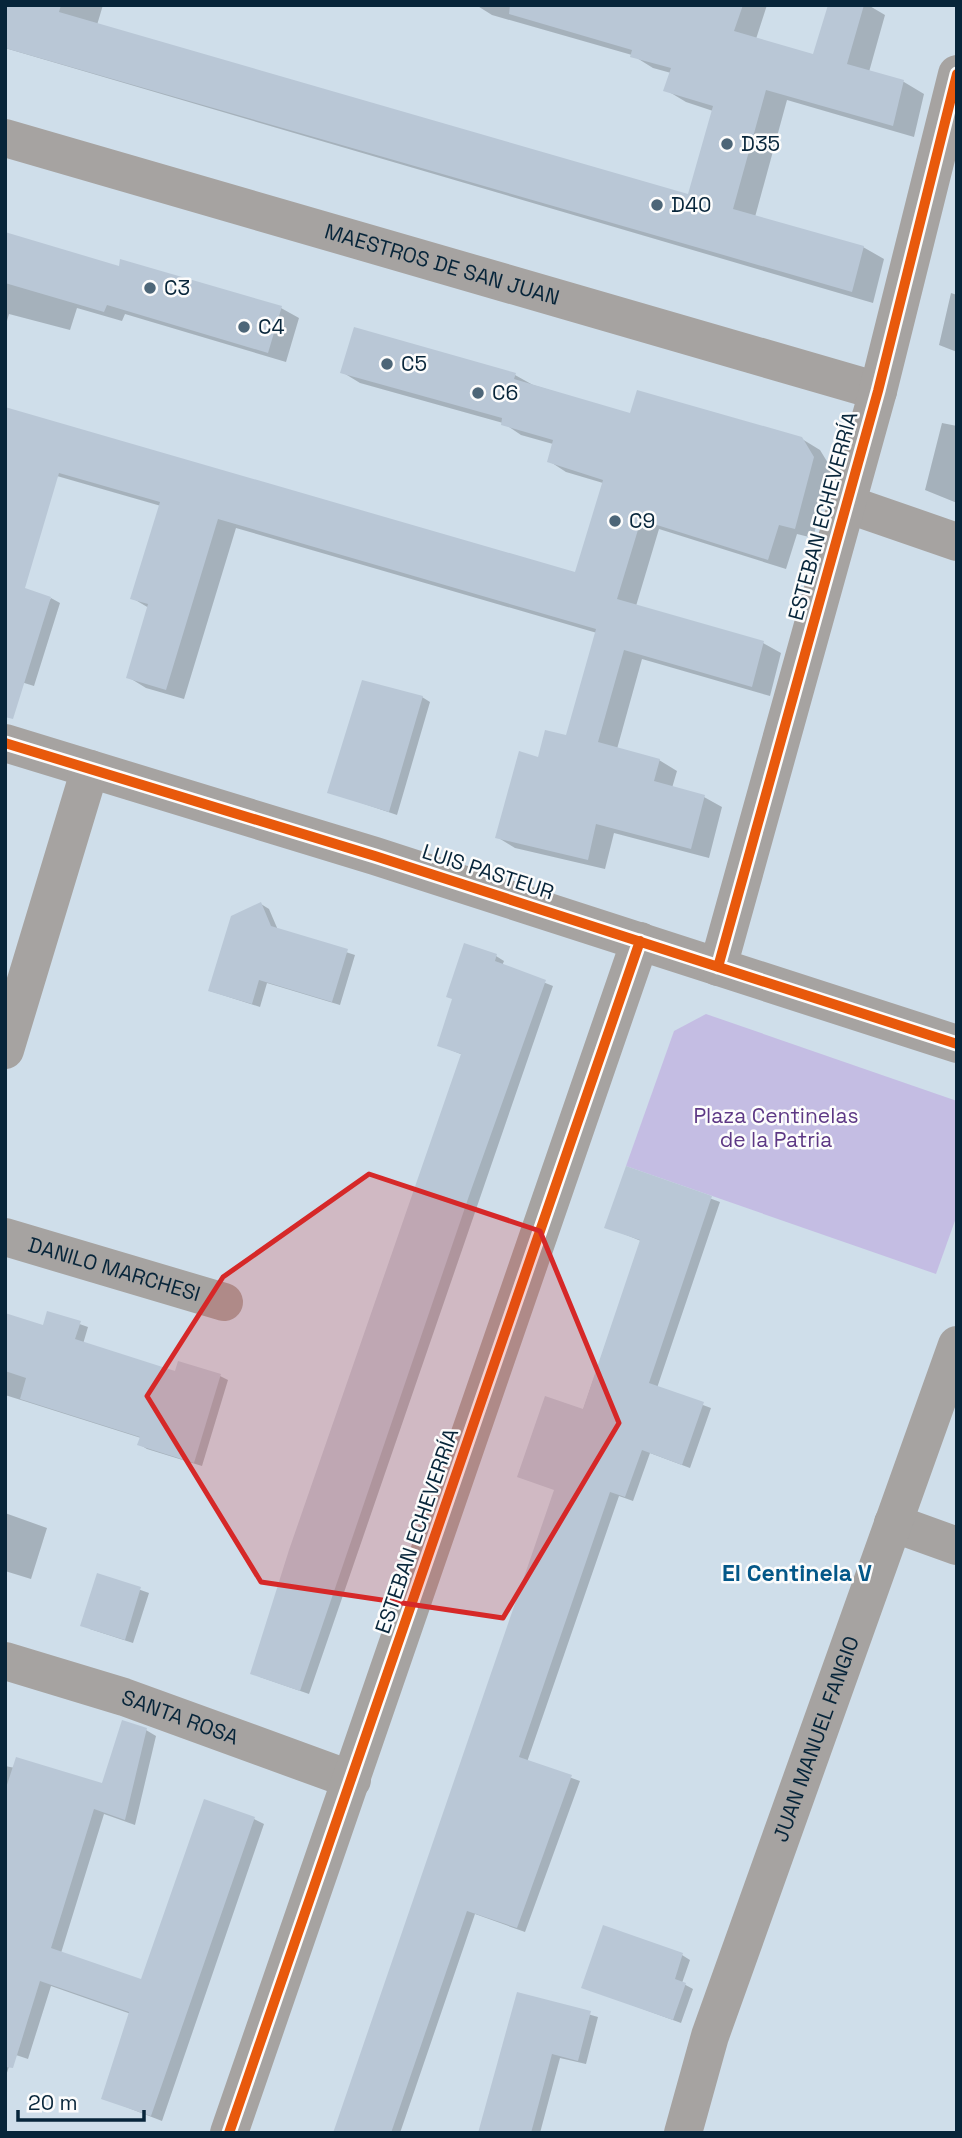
<svg xmlns="http://www.w3.org/2000/svg" width="962" height="2138" font-family="'Space Grotesk',sans-serif">
<style>
.green{fill:#c4bde3}
.shadow{fill:#0003}
.building{fill:#b9c7d6}
.lines{fill:none;stroke-linecap:round;stroke-linejoin:round}
.minor{stroke:#a6a3a1;stroke-width:38}
.cycleway-casing{stroke:#fcfcfc;stroke-width:15}
.cycleway{stroke:#e8590c;stroke-width:10}
.marked{fill:#d62828;fill-opacity:0.2;stroke:#d62828;stroke-width:5;stroke-linejoin:round}
.poi-dot{fill:#4d6678;stroke:#fcfcfc;stroke-width:2.5}
.labels{text-anchor:middle;stroke-width:5;stroke-linejoin:round;paint-order:stroke}
.poi-label{font-size:21px;fill:#07253a;stroke:#fcfcfc;text-anchor:start}
.street-label{font-size:21px;fill:#07253a;stroke:#fcfcfc}
.park-label{font-size:21px;fill:#5d3885;stroke:#fcfcfc}
.neighbourhood-label{font-size:23px;font-weight:bold;fill:#035788;stroke:#fcfcfc}
</style>
<rect width="100%" height="100%" fill="#cfdeea"/>
<!-- green -->
<path class="green" d="M 706,1014 L 957,1101 L 957,1215 L 936,1274 L 626,1166 L 674,1031 Z"/>
<!-- shadow -->
<path class="shadow" d="M 5,5 L 103,5 L 97,25 L 689,197 L 713,111 L 686,102 L 666,90 L 671,73 L 653,68 L 632,55 L 492,15 L 476,5 L 767,5 L 756,39 L 815,56 L 829,5 L 868,5 L 885,15 L 869,72 L 904,82 L 924,94 L 914,137 L 787,100 L 755,217 L 863,247 L 884,259 L 873,303 L 5,48 Z
M 5,234 L 120,268 L 281,308 L 299,318 L 286,362 L 125,314 L 122,321 L 77,308 L 70,330 L 9,314 L 5,328 Z
M 951,293 L 957,295 L 957,352 L 939,345 Z
M 342,372 L 515,375 L 533,385 L 631,415 L 802,439 L 820,450 L 831,468 L 813,538 L 797,534 L 786,569 L 659,529 L 636,606 L 763,643 L 781,653 L 770,696 L 642,659 L 617,749 L 659,760 L 677,771 L 672,788 L 704,797 L 722,807 L 709,858 L 614,833 L 605,869 L 515,848 L 497,837 L 539,759 L 567,738 L 597,633 L 236,528 L 184,699 L 146,688 L 128,677 L 149,608 L 132,598 L 161,506 L 5,461 L 576,574 L 603,483 L 566,472 L 549,461 L 553,444 L 521,435 L 503,423 L 360,383 Z
M 942,423 L 957,426 L 957,503 L 925,490 Z
M 51,598 L 60,603 L 34,686 L 5,677 Z
M 422,697 L 430,702 L 397,815 L 329,792 Z
M 261,904 L 269,909 L 278,930 L 355,955 L 340,1005 L 267,983 L 260,1007 L 210,991 Z
M 496,956 L 504,961 L 502,966 L 553,986 L 309,1694 L 260,1677 L 463,1055 L 439,1045 L 454,999 Z
M 628,1168 L 720,1202 L 657,1388 L 711,1408 L 690,1468 L 650,1453 L 633,1501 L 619,1496 L 527,1762 L 580,1781 L 525,1932 L 475,1914 L 400,2133 L 335,2133 L 641,1241 L 607,1227 Z
M 48,1313 L 88,1327 L 83,1344 L 176,1373 L 220,1376 L 228,1380 L 202,1466 L 147,1449 L 139,1444 L 141,1438 L 5,1395 L 5,1314 L 44,1327 Z
M 5,1513 L 47,1528 L 31,1579 L 5,1571 Z
M 98,1575 L 149,1593 L 133,1643 L 90,1629 Z
M 146,1730 L 156,1736 L 135,1825 L 104,1814 L 61,1953 L 142,1981 L 254,1819 L 264,1824 L 162,2121 L 103,2098 L 131,2014 L 51,1986 L 28,2059 L 13,2054 L 5,2079 L 5,1766 L 103,1785 Z
M 682,1955 L 690,1960 L 682,1983 L 693,1989 L 681,2023 L 583,1987 Z
M 518,1994 L 598,2017 L 586,2064 L 560,2058 L 540,2133 L 481,2133 Z"/>
<!-- building -->
<path class="building" d="M 5,5 L 61,5 L 59,12 L 688,194 L 713,106 L 663,91 L 671,68 L 630,57 L 632,50 L 509,14 L 510,5 L 743,5 L 734,31 L 813,54 L 828,5 L 864,5 L 847,64 L 904,80 L 893,126 L 766,90 L 733,209 L 864,246 L 852,292 L 5,48 Z
M 5,232 L 119,266 L 120,259 L 282,306 L 268,353 L 107,305 L 104,312 L 5,283 Z
M 354,327 L 516,373 L 514,379 L 630,413 L 637,390 L 802,437 L 814,457 L 795,529 L 779,525 L 768,560 L 641,520 L 617,599 L 764,641 L 752,687 L 624,650 L 598,742 L 660,759 L 654,781 L 705,795 L 691,849 L 596,824 L 588,860 L 495,838 L 519,751 L 538,757 L 545,730 L 566,735 L 596,629 L 218,519 L 166,690 L 126,678 L 148,604 L 130,599 L 160,502 L 59,473 L 25,588 L 51,597 L 13,719 L 5,717 L 5,407 L 575,572 L 603,480 L 547,462 L 553,440 L 501,425 L 502,418 L 340,373 Z
M 362,680 L 423,696 L 389,812 L 327,793 Z
M 261,902 L 271,926 L 348,949 L 332,1002 L 259,980 L 252,1004 L 208,991 L 231,916 Z
M 464,943 L 497,954 L 495,961 L 546,980 L 470,1193 L 300,1691 L 250,1674 L 289,1550 L 461,1054 L 437,1046 L 452,999 L 446,997 Z
M 626,1166 L 712,1196 L 649,1383 L 704,1402 L 682,1465 L 642,1450 L 625,1497 L 610,1492 L 519,1757 L 572,1775 L 517,1928 L 467,1911 L 391,2133 L 333,2133 L 554,1490 L 517,1477 L 545,1396 L 583,1409 L 640,1240 L 604,1228 Z
M 47,1311 L 81,1321 L 75,1339 L 175,1371 L 178,1361 L 221,1374 L 194,1463 L 137,1445 L 140,1437 L 20,1399 L 26,1378 L 5,1371 L 5,1313 L 43,1325 Z
M 97,1573 L 141,1587 L 125,1640 L 80,1626 Z
M 122,1720 L 147,1728 L 125,1820 L 94,1809 L 51,1948 L 141,1979 L 204,1799 L 255,1817 L 151,2116 L 101,2099 L 129,2012 L 40,1981 L 13,2068 L 5,2067 L 5,1791 L 16,1757 L 102,1783 Z
M 603,1925 L 683,1953 L 675,1979 L 686,1983 L 673,2020 L 581,1988 Z
M 517,1992 L 591,2011 L 578,2061 L 552,2054 L 531,2133 L 478,2133 Z"/>
<g class="lines">
<!-- minor -->
<g class="minor">
<path id="s1" d="M 5,138 L 878,391"/>
<path d="M 847,504 L 957,542"/>
<path d="M 5,743 L 375,856 L 957,1044"/>
<path d="M 718,967 L 878,391 L 957,74"/>
<path d="M 5,1050 L 90,769"/>
<path id="s2" d="M 5,1237 L 224,1302"/>
<path d="M 893,1523 L 957,1546"/>
<path id="s3" d="M 5,1661 L 124,1697 L 352,1780"/>
<path d="M 229,2133 L 640,941"/>
<path id="s4" d="M 683,2133 L 710,2036 L 957,1345"/>
</g>
<defs>
<path id="cycleway" d="M 5,743 L 375,856 L 957,1044
M 718,967 L 878,391 L 957,74
M 229,2133 L 640,941"/>
</defs>
<!-- cycleway casing -->
<use href="#cycleway" class="cycleway-casing"/>
<!-- cycleway -->
<use href="#cycleway" class="cycleway"/>
</g>
<!-- marked area -->
<path class="marked" d="M 369,1174 L 540,1231 L 619,1423 L 503,1618 L 261,1582 L 147,1396 L 223,1277 Z"/>
<!-- markers -->
<g class="poi-dot">
<circle cx="727" cy="144" r="7"/>
<circle cx="657" cy="205" r="7"/>
<circle cx="150" cy="288" r="7"/>
<circle cx="244" cy="327" r="7"/>
<circle cx="387" cy="364" r="7"/>
<circle cx="478" cy="393" r="7"/>
<circle cx="615" cy="521" r="7"/>
</g>
<g class="labels">
<!-- poi labels -->
<g class="poi-label">
<text x="741" y="151">D35</text>
<text x="671" y="212">D40</text>
<text x="164" y="295">C3</text>
<text x="258" y="334">C4</text>
<text x="401" y="371">C5</text>
<text x="492" y="400">C6</text>
<text x="629" y="528">C9</text>
</g>
<!-- street labels -->
<g class="street-label">
<text dy="7" stroke="none"><textPath href="#s1" startOffset="455">MAESTROS DE SAN JUAN</textPath></text>
<text transform="translate(823 516) rotate(-75)" y="7">ESTEBAN ECHEVERRÍA</text>
<text transform="translate(488 872) rotate(18)" y="7">LUIS PASTEUR</text>
<text dy="7" stroke="none"><textPath href="#s2" startOffset="114">DANILO MARCHESI</textPath></text>
<text transform="translate(417 1531) rotate(-71)" y="7">ESTEBAN ECHEVERRÍA</text>
<text dy="7" stroke="none"><textPath href="#s3" startOffset="184">SANTA ROSA</textPath></text>
<text dy="7" stroke="none"><textPath href="#s4" startOffset="416">JUAN MANUEL FANGIO</textPath></text>
</g>
<!-- park labels -->
<g class="park-label">
<text x="776" y="1123">Plaza Centinelas<tspan x="776" dy="24">de la Patria</tspan></text>
</g>
<!-- neighbourhood labels -->
<g class="neighbourhood-label">
<text x="797" y="1581">El Centinela V</text>
</g>
</g>
<!-- border -->
<rect width="962" height="2138" fill="none" stroke="#07253a" stroke-width="14"/>
<!-- scale -->
<path d="M18 2110v10h126v-10" fill="none" stroke="#07253a" stroke-width="3.5"/>
<text x="28" y="2110" font-size="21" fill="#07253a" stroke="#fcfcfc" stroke-width="5" paint-order="stroke">20 m</text>
</svg>
